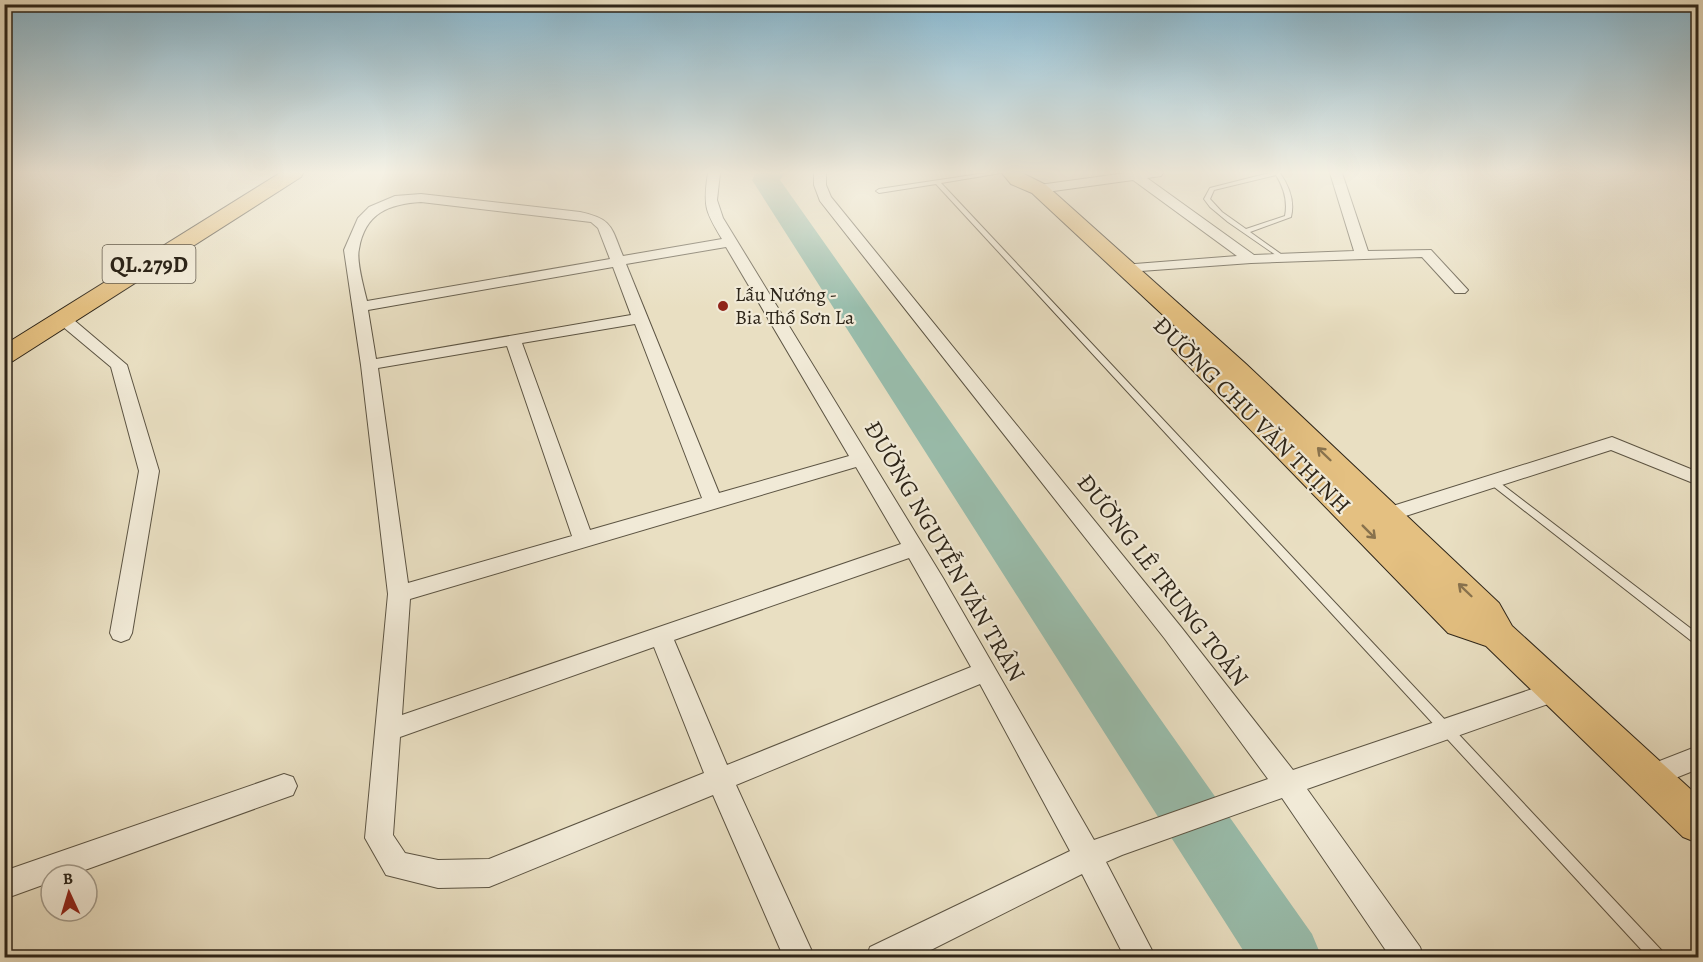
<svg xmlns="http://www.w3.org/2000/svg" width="1703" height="962" font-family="Alegreya,serif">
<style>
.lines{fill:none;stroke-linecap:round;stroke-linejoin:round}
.river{fill:#99bdac;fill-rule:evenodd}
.lane-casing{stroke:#5c5443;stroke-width:2}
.street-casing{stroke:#5c5443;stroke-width:2}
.primary-casing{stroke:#2d2519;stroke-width:2}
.lane{fill:#f1ead7;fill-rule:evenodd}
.street{fill:#f1ead7;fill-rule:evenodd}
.primary{fill:#e4c081;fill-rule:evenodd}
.oneway{stroke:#88724d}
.poi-dot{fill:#8f2418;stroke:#f1ead7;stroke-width:2}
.labels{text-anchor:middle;stroke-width:4.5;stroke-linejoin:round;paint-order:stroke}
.far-poi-label{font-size:20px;fill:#2d2519;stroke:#f1ead7;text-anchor:start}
.shield{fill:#f1ead7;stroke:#686052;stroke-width:1.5}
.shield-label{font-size:22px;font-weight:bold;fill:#2d2519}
.street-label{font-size:24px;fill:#2d2519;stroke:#f1ead7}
</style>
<rect width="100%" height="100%" fill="#e9dfc2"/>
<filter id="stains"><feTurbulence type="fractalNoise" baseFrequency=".00333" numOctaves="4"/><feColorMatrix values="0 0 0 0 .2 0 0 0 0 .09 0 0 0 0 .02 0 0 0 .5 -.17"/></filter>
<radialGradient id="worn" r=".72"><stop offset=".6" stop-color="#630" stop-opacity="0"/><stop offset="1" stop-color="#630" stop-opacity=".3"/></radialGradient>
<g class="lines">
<!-- river -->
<path class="river" d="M 756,173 L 784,173 L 780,180 L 1312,934 L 1322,958 L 1248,958 L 752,180 Z"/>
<defs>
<path id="lane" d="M 986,173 L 1001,173 L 941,183 L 1664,953 L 1666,958 L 1649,958 L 936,184 L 879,193 L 876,191 L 879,189 Z
M 1269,173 L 1280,173 C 1289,186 1295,201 1291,217 L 1250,232 L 1285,257 L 1285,259 L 1283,260 L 1228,222 L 1210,207 L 1204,199 L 1210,188 ZM 1276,175 C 1284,188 1288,201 1285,216 L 1246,229 L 1222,212 L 1210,199 L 1214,190 Z
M 1492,478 L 1495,479 L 1698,634 L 1698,644 L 1694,643 L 1489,483 L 1488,481 L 1489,479 Z"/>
<path id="street" d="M 708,173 L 720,173 L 717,200 L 723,218 L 943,578 L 1094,840 L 1268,779 L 1165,639 L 820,201 L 814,185 L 814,173 L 826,173 L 826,185 L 831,197 L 1181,627 L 1293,770 L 1556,681 L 1565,684 L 1568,691 L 1565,698 L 1307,789 L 1420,947 L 1424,958 L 1391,958 L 1282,798 L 1122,855 L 1106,862 L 1156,958 L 1125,958 L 1082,874 L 915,958 L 866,958 L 870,947 L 1070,851 L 980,684 L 736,785 L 815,958 L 784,958 L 713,795 L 489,887 L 438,888 L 386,875 L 365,838 L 388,594 L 361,365 L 344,250 L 358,218 L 369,207 L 395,196 L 421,194 L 580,212 C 613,219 611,227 623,256 L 722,239 C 705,211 703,206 708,173 ZM 421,202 L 591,222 L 598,228 L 610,259 L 367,301 C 364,288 356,261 359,249 C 365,213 389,204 421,202 ZM 726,247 L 849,456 L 719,493 L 626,264 ZM 613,267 L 631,315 L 376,359 L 368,310 ZM 635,324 L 702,498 L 590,530 L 522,343 ZM 507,346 L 572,536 L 408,583 L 378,368 ZM 856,467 L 901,544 L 402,715 L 410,599 ZM 909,558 L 971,667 L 727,765 L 674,640 ZM 654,647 L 704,773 L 489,859 L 438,860 L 405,853 L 393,835 L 400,737 Z
M 1126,173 L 1163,173 L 1161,176 L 1147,178 L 1254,255 L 1354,251 L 1330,173 L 1342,173 L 1368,251 L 1431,250 L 1468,290 L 1465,293 L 1455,293 L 1422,257 L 1251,263 L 1127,272 L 1120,268 L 1122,265 L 1237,256 L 1133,180 L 1039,193 L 1033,189 L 1039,185 Z
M 62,313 L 68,315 L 127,365 L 159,471 L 132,633 L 129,639 L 121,642 L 113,639 L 110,633 L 139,471 L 111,367 L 56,321 L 54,318 L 56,315 Z
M 1612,437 L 1698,472 L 1698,485 L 1611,450 L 1387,522 L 1380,520 L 1377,515 L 1380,510 Z
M 1698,746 L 1698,769 L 1648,789 L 1639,785 L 1635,777 L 1639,769 Z
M 284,774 L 293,777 L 297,786 L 293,795 L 71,875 L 51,875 L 51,882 L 4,899 L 4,871 Z"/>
<path id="primary" d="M 280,173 L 303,173 L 301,177 L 13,361 L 4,364 L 4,345 Z
M 1002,173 L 1022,173 L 1046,185 L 1246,364 L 1499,603 L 1512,626 L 1698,796 L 1698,843 L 1683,837 L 1486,646 L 1448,633 L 1172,349 L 1176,344 L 1185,341 L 1193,343 L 1032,193 L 1011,184 Z"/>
</defs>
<!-- lane casing -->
<use href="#lane" class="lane-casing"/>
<!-- street casing -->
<use href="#street" class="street-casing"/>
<!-- primary casing -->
<use href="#primary" class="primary-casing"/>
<!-- lane -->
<use href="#lane" class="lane"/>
<!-- street -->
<use href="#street" class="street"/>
<!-- primary -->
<use href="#primary" class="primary"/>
</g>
<!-- one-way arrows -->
<defs><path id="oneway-shaft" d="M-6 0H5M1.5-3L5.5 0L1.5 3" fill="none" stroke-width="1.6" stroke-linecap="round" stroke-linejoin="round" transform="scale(1.5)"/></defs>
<g class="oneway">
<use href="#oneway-shaft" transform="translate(1324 454) rotate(-136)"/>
<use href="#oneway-shaft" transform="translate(1369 532) rotate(45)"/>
<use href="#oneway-shaft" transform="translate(1465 590) rotate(-136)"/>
</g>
<!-- sky -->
<linearGradient id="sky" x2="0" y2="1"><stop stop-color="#88b8d0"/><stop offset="0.56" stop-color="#f5f1e4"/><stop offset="1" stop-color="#f5f1e4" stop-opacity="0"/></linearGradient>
<rect width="1703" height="308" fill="url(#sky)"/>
<!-- markers -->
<circle class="poi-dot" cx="723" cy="306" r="6"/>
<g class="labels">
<!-- far-poi labels -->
<g class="far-poi-label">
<text x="735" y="301">Lẩu Nướng -<tspan x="735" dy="23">Bia Thổ Sơn La</tspan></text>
</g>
<!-- shield labels -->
<rect class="shield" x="102.5" y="245" width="93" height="38" rx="4.5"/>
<g class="shield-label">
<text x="149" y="272">QL.279D</text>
</g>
<!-- street labels -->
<g class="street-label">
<text transform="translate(1252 415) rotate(45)" y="8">ĐƯỜNG CHU VĂN THỊNH</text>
<text transform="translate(945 551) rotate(60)" y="8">ĐƯỜNG NGUYỄN VĂN TRÂN</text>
<text transform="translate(1163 580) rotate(52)" y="8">ĐƯỜNG LÊ TRUNG TOẢN</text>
</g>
</g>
<!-- margin -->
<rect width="1703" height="962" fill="none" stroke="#e9dfc2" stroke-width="24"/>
<rect x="6" y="6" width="1691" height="950" fill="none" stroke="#2d2519" stroke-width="3"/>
<rect x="12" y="12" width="1679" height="938" fill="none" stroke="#2d2519" stroke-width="1.5"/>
<!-- north arrow -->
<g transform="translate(69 893) rotate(356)"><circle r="28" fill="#f1ead7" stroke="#a39b8b" stroke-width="1.5"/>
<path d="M0-4.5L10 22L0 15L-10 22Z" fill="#8f2418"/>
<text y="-9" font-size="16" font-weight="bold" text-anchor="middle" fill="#2d2519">B</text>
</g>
<rect width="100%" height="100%" filter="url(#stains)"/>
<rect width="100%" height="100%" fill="url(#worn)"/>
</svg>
